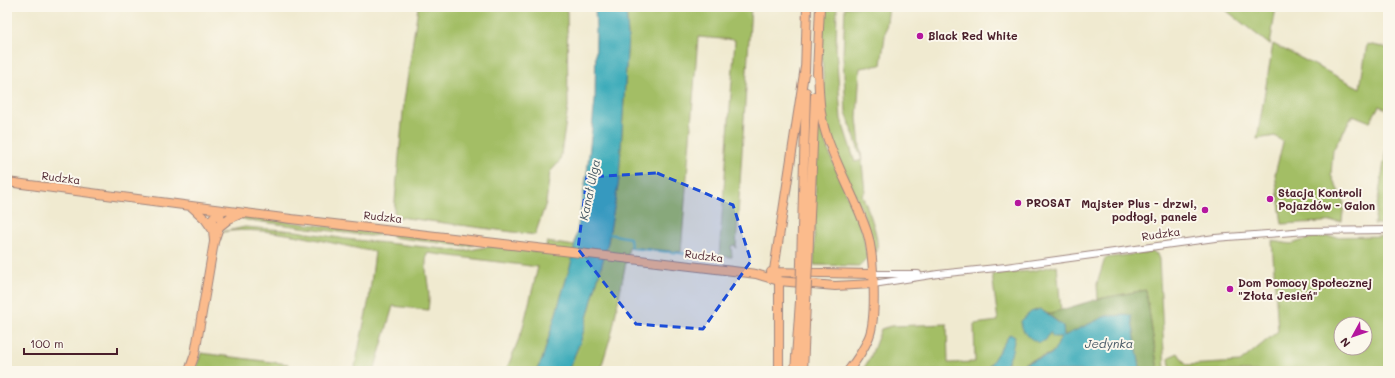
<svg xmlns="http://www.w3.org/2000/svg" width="1395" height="378" font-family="Mali,sans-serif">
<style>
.green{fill:#a3be65;stroke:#766e48;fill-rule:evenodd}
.forest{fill:#82a55a;stroke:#666242}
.water{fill:#3dacba;stroke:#446672}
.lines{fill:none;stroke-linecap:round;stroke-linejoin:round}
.stream{stroke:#3dacba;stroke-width:2}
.minor-casing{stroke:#9d847e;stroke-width:8}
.major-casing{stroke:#9d847e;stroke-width:10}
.minor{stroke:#fff;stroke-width:6}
.major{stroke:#fbbb8c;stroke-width:8}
.major-bridge-casing{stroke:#9d847e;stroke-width:10;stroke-linecap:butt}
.major-bridge{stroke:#fbbb8c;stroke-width:8}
.marked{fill:#1d4ed8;fill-opacity:0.2;stroke:#1d4ed8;stroke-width:3;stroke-dasharray:8 5;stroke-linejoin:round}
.poi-dot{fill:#b5179e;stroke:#fbf7ec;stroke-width:1.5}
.labels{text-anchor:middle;stroke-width:4;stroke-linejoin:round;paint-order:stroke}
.poi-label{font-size:11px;font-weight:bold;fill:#4a1f2b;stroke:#fbf7ec;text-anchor:start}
.street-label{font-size:11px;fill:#4a1f2b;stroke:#fbf7ec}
.water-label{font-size:12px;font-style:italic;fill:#455764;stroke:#fbf7ec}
</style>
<rect width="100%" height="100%" fill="#fbf7ec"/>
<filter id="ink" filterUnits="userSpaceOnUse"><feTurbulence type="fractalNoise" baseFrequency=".025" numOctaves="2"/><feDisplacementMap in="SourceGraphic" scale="8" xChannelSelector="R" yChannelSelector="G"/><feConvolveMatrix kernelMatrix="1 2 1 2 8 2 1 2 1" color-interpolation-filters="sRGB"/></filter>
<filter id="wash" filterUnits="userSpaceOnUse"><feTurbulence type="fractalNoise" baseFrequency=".012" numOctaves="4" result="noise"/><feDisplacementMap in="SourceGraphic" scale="16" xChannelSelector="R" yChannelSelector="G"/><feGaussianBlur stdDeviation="0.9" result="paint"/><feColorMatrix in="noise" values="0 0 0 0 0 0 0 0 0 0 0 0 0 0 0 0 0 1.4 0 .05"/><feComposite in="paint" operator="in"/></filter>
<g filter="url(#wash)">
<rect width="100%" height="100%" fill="#f0ead0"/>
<!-- green -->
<path class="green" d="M 418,7 L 567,7 L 568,107 L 560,161 L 550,172 L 546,203 L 535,235 L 399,217 L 394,212 L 404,101 Z
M 626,7 L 751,7 L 736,248 L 735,245 L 731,246 L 732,257 L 719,256 L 735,40 L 698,37 L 681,252 L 629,247 L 612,332 L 600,371 L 568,371 L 581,340 L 608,242 L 619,179 L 628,36 Z
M 823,7 L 837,7 L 836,49 L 841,119 L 855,162 L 862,160 L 846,112 L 843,56 L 845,7 L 889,7 L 881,65 L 860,68 L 857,118 L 865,191 L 862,195 C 867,206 883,244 875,253 L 863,213 L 836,153 L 826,124 L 822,56 Z
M 1222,7 L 1276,7 L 1270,45 Z
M 1273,44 L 1360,88 L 1367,44 L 1388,48 L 1388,110 L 1379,106 L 1370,122 L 1353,115 L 1333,150 L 1331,175 L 1344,203 L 1342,221 L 1282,224 L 1275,174 L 1283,142 L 1275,136 L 1257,139 Z
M 817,111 L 826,145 L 863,233 L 867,258 L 859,266 L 814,265 Z
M 1386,150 L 1388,151 L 1388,224 L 1374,224 Z
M 244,216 L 379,233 L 381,235 L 369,236 L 247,220 L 238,217 Z
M 245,227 L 296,231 L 346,239 L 465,251 L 491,246 L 544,252 L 547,242 L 575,246 L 572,260 L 542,360 L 536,371 L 506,371 L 522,331 L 538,267 L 427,253 C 423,275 432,289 428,310 L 393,306 L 374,371 L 354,371 L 369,299 L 375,252 C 327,243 270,225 222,232 Z
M 393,233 L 470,242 L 474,245 L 463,246 L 392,237 Z
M 1388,236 L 1388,371 L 1170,371 L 1169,357 L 1178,353 L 1186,365 L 1240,362 L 1278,331 L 1272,241 L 1291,244 L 1315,237 ZM 1341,324 L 1365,324 L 1365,348 L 1341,348 Z
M 1152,252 L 1157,254 L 1159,259 L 1165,371 L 1158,371 L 1146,290 L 1098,299 L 1097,284 L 1105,258 Z
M 1057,265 L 1061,311 L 1048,314 L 1040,309 L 1031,312 L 1021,321 L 1048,335 L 1050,332 L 1061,337 L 1056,349 L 1050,354 L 1026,362 L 1017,371 L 1003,371 L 1008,364 L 1010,334 L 986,371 L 862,371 L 870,358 L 881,329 L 891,326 L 947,324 L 948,363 L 975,362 L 974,324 L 998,321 L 992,274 L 1032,271 Z
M 201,353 L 288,364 L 287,371 L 195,371 Z"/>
<!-- forest -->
<path class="forest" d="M 1146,290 L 1158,371 L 1148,371 L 1140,368 L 1131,315 L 1106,316 L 1064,336 L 1063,326 L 1048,314 L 1098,299 Z"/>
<!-- water -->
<path class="water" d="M 595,7 L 626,7 L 628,36 L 619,179 L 608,242 L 581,340 L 568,371 L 536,371 L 542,360 L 572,260 L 587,173 L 595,100 L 596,31 Z
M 1040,309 L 1063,326 L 1064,336 L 1106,316 L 1131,315 L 1140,368 L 1148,371 L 1016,371 C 1027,358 1039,361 1051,354 C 1056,350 1058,343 1061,337 L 1053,337 L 1050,332 L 1046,340 L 1039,343 C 1030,339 1021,332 1021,321 L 1031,312 Z
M 1010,334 L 1015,337 L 1011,355 L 1003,371 L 986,371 Z"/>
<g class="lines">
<!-- stream -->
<path class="stream" d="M 609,234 L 630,238 L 631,248 L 717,257"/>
</g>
</g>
<g filter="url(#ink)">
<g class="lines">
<defs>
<path id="minor" d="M 872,274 L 918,274
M 873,284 L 938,274 L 1006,267 L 1215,238 L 1306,231 L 1388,230"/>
<path id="major" d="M 818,68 C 819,90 819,113 826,134 C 837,168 856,199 867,232 C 874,253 877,318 869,337 C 864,349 856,361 848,371
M 805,72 L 807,7
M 817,73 L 820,7
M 7,182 L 291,219 L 733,271 L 756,274 L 779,281 L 835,286 L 873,284
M 192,207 L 205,219 L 212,229
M 219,227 L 229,219 L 243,213
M 214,241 L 212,219 L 219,210
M 801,263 L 806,92
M 808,263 L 815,96
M 771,272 L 872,274
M 189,371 L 195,354 L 214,242 L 221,221 L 219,210
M 779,371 L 779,281 L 774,270 L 805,67
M 795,371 L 800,301
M 803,371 L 806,303"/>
</defs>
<!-- minor casing -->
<use href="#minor" class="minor-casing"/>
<!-- major casing -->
<use href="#major" class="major-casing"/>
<!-- minor -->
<use href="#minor" class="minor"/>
<!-- major -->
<use href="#major" class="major"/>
<defs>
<path id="major-bridge" d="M 800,301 L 801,263
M 806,303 L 808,263"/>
</defs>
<!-- major-bridge casing -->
<use href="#major-bridge" class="major-bridge-casing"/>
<!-- major-bridge -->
<use href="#major-bridge" class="major-bridge"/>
</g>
</g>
<!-- marked area -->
<path class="marked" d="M 657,173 L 733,205 L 751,261 L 703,329 L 636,324 L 578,249 L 587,177 Z"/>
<!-- markers -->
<g class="poi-dot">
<circle cx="920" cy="36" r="4"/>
<circle cx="1270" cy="199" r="4"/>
<circle cx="1018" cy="203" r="4"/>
<circle cx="1205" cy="210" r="4"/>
<circle cx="1230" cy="289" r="4"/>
</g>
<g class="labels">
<!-- poi labels -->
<g class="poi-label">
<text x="928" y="40">Black Red White</text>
<text x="1278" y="197">Stacja Kontroli<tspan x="1278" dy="13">Pojazdów - Galon</tspan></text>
<text x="1026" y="207">PROSAT</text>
<text x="1197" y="208" text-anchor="end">Majster Plus - drzwi,<tspan x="1197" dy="13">podłogi, panele</tspan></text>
<text x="1238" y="287">Dom Pomocy Społecznej<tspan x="1238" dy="13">"Złota Jesień"</tspan></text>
</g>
<!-- street labels -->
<g class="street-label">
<text transform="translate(61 178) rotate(7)" y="4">Rudzka</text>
<text transform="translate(383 217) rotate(6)" y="4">Rudzka</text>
<text transform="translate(1161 234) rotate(-8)" y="4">Rudzka</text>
<text transform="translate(704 256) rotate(7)" y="4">Rudzka</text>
</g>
<!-- water labels -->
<g class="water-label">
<text transform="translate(590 190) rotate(-78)" y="4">Kanał Ulga</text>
<text x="1109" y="348">Jedynka</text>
</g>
</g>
<!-- margin -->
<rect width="1395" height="378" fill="none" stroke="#fbf7ec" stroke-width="24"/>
<!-- north arrow -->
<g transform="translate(1353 336) rotate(230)"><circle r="19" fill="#fbf7ec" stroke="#b4a19f"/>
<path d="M0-3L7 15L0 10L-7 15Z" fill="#b5179e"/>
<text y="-6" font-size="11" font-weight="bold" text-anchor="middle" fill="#4a1f2b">N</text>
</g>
<!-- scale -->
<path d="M24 348v6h93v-6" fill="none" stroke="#4a1f2b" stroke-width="2"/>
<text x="30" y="348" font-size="12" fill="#4a1f2b" stroke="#fbf7ec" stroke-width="3" paint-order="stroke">100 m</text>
</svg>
